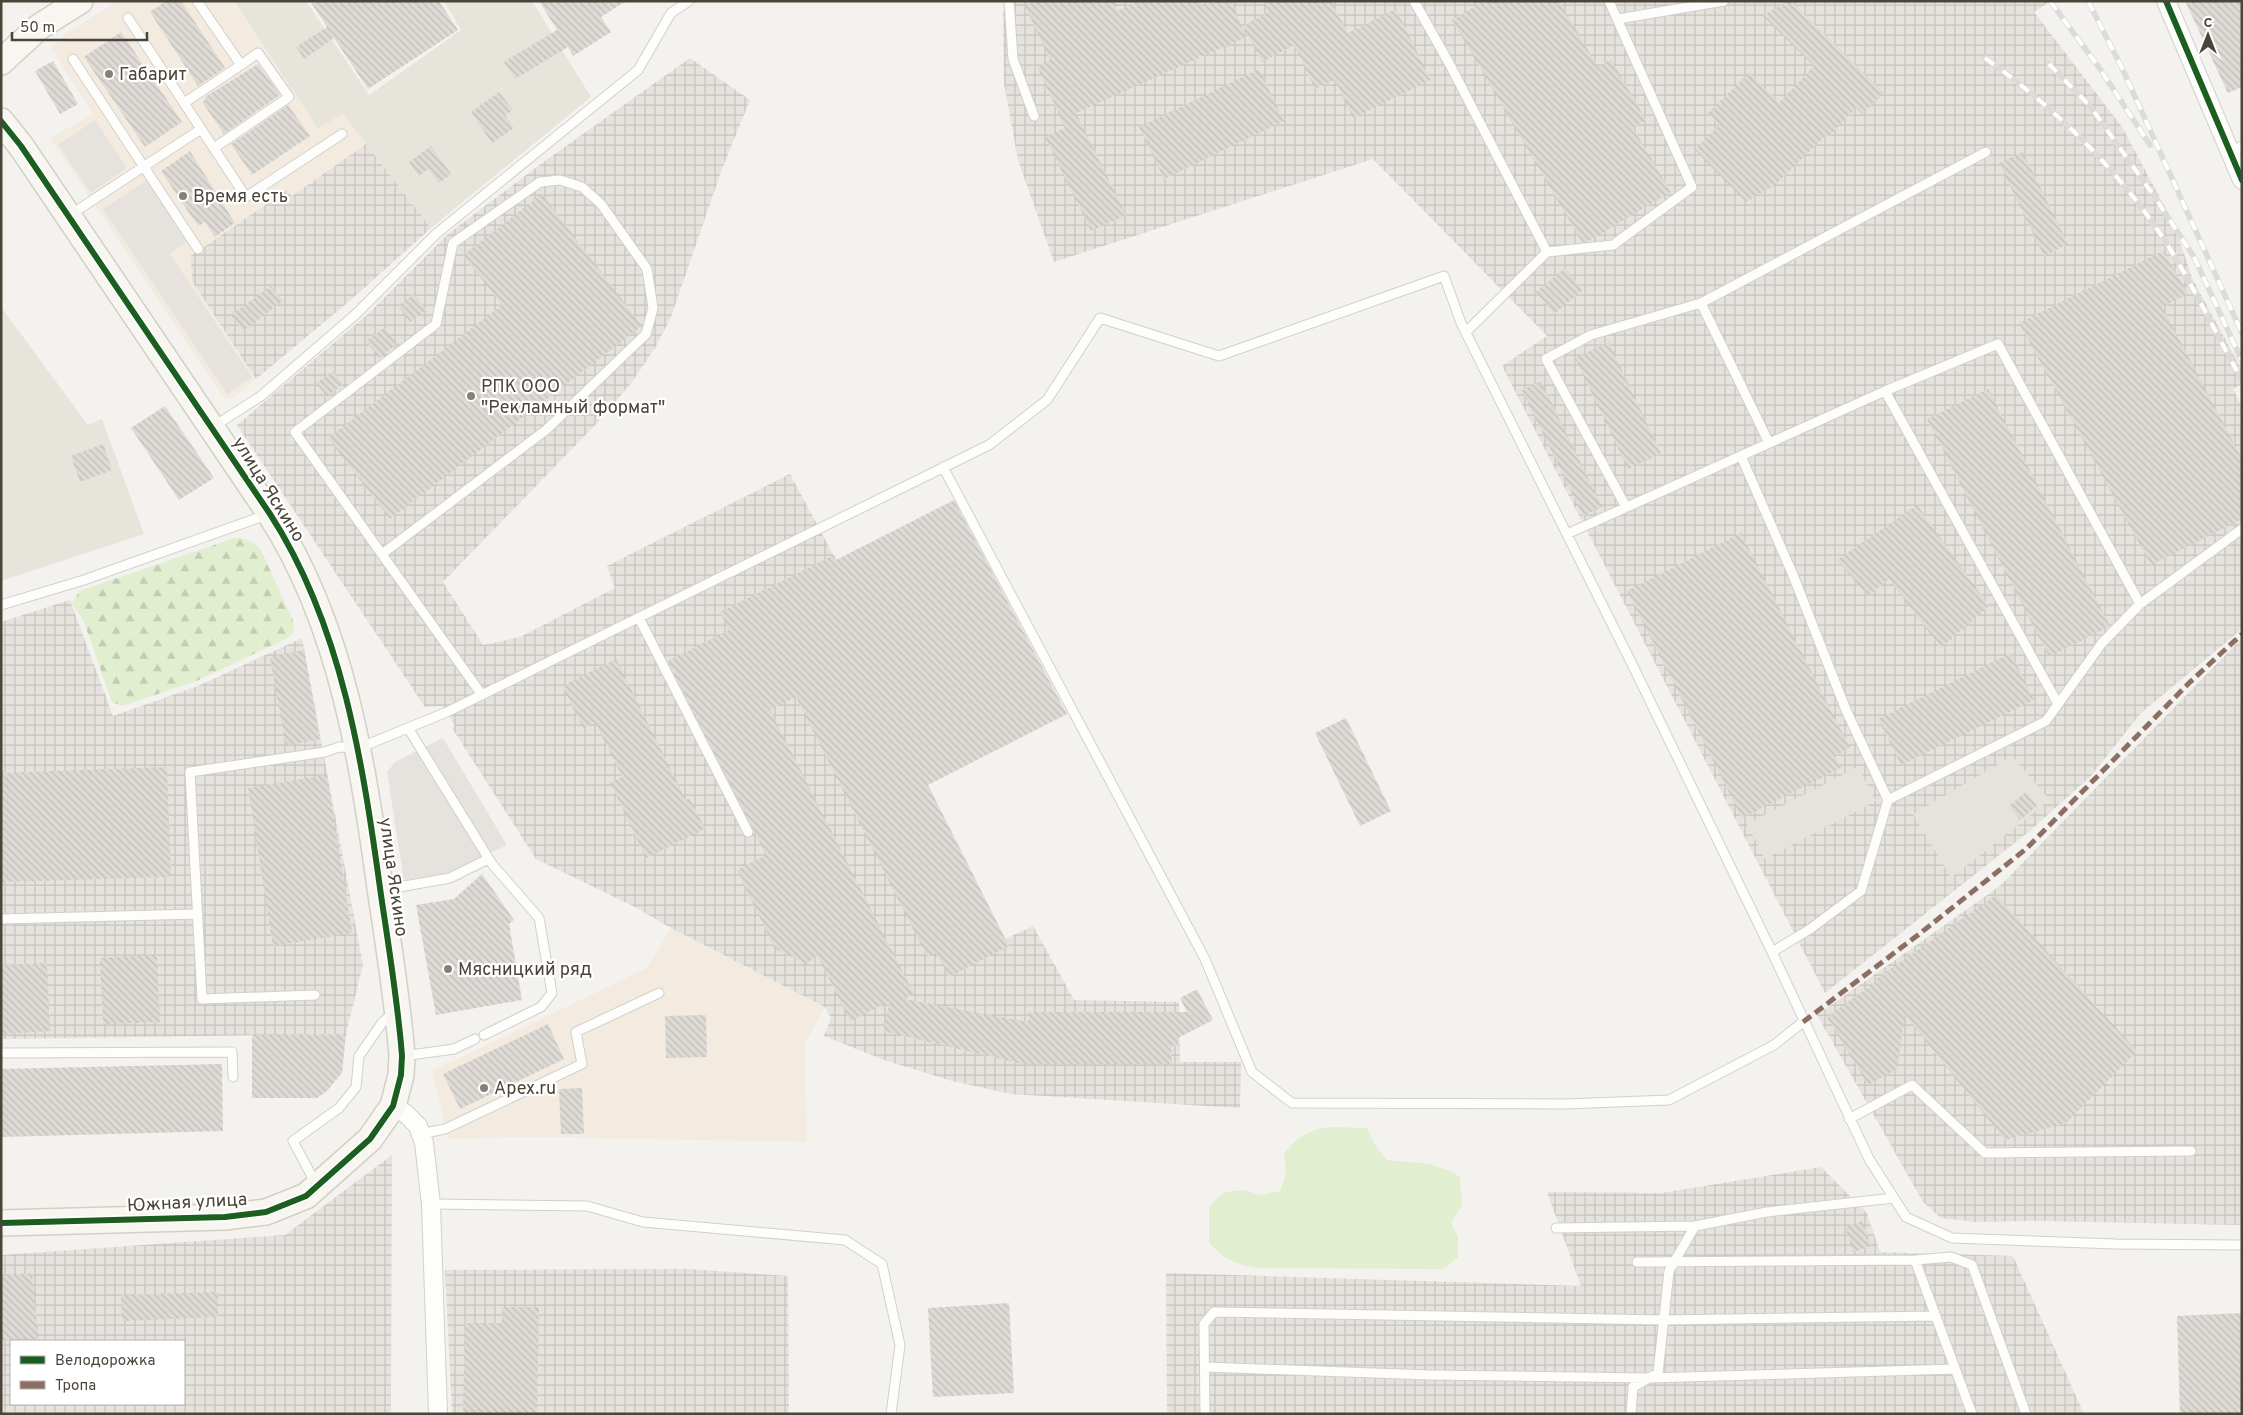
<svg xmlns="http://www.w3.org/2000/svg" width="2243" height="1415" font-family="Overpass,sans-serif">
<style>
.residential{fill:#e7e4dc}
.commercial{fill:#f3ebdf}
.industrial{fill:url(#industrial-grid);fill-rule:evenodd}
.grass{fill:#e1eecf}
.forest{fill:url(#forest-firs)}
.parking{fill:#e6e3df}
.building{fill:url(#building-back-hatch)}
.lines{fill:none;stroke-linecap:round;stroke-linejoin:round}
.lane-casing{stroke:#d2d0cb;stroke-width:11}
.street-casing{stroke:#d2d0cb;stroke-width:20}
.secondary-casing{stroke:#d3cfc5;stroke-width:28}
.lane{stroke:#fdfdfc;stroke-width:9}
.street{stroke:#fdfdfc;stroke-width:18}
.secondary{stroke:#f7f6f1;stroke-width:25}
.rail-casing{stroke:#dbdbda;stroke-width:5.5}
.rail{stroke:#fff;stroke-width:4;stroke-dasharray:11;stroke-linecap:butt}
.quiet{stroke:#8d6e63;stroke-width:5;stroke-dasharray:10 5;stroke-linecap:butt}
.cycleway-casing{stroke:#fff;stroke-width:9}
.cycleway{stroke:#1b5e20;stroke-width:6}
.poi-dot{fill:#868178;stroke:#fff;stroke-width:2}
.labels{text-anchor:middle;stroke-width:4.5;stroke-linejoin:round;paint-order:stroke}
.poi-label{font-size:18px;fill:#4b4439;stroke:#fff;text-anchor:start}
.street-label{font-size:18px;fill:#4b4439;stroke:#fff}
</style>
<defs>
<pattern id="industrial-grid" width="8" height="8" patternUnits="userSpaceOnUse" patternTransform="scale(1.25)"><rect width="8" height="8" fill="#e6e2de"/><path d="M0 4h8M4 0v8" fill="none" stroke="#c7c3bf"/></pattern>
<pattern id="forest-firs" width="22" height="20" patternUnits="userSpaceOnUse" patternTransform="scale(1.25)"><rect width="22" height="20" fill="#e1eecf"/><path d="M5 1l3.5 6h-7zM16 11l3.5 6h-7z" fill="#c3cdb2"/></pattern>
<pattern id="building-back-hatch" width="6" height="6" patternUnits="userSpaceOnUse" patternTransform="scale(1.25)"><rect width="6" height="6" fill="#dedbd6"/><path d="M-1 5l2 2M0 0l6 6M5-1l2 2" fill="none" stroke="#c0bdb8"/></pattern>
</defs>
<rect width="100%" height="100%" fill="#f4f2ee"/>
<!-- residential -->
<path class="residential" d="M 234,1 L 306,1 L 369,95 L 461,30 L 444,1 L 532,1 L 591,97 L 431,228 L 343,114 L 318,129 Z
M 1,307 L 88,425 L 102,419 L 144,534 L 1,581 Z"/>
<!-- commercial -->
<path class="commercial" d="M 119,1 L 233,1 L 318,129 L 343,113 L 366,144 L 292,196 L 287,190 L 191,256 L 192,281 L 256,379 L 232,399 L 223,397 L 50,138 L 93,114 L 51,48 L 66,33 Z
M 671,928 L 825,1007 L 805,1044 L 807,1142 L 537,1137 L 448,1139 L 432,1071 L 647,968 Z"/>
<!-- industrial -->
<path class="industrial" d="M 1006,1 L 2051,1 L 2034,12 L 2122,127 L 2173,222 L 2193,280 L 2242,370 L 2242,384 L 2233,389 L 2242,406 L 2242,629 L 2141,713 L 2091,776 L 2031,830 L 1825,993 L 1502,366 L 1547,336 L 1373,159 L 1054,262 L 1018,160 L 1004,83 L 1003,12 Z
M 690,58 L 750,100 L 722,169 L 671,317 L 655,348 L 632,382 L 600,420 L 443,582 L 483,645 L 520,637 L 615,588 L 607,566 L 790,474 L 836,560 L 861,653 L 1005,939 L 1033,926 L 1074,1000 L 1179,1002 L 1180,1062 L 1241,1062 L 1240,1108 L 1011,1094 L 952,1081 L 884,1060 L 824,1036 L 831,1018 L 825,1007 L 671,928 L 635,907 L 536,859 L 452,728 L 455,726 L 443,706 L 425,707 L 237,425 L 368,314 L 448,234 L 545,161 Z
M 366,144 L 431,228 L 352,299 L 256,379 L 192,281 L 191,256 L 287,190 L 292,196 Z
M 70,600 L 113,716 L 198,686 L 302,638 L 363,965 L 346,1034 L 1,1039 L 1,622 Z
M 2242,638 L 2242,1225 L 2038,1221 L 1976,1222 L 1941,1218 L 1923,1202 L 1817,1015 L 2000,886 Z
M 392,1155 L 391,1414 L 1,1414 L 1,1255 L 285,1235 ZM 11,1341 L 184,1341 L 184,1404 L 11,1404 Z
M 1821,1167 L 1867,1213 L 1880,1252 L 2013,1256 L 2084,1414 L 1167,1414 L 1166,1273 L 1581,1286 L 1547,1192 L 1661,1193 Z
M 687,1269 L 788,1276 L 789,1414 L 452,1414 L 445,1270 Z"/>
<!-- grass -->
<path class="grass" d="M 1330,1127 L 1367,1128 L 1375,1145 L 1387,1160 C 1417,1164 1433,1160 1460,1177 L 1462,1206 L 1451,1222 L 1458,1237 L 1458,1257 L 1443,1269 L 1259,1268 C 1235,1264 1225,1261 1209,1242 L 1209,1206 L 1225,1192 L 1244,1190 L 1261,1195 L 1280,1191 L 1286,1174 L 1284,1154 C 1299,1135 1307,1131 1330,1127 Z"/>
<!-- forest -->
<path class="forest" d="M 235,538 C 247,538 253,542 261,550 L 294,623 L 293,633 L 284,640 L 194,682 L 122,706 L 112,702 L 84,622 L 72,604 L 79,591 Z"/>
<!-- parking -->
<path class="parking" d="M 95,120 L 127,168 L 91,193 L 58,145 Z
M 147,180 L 188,241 L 170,254 L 252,377 L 227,394 L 103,209 Z
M 443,738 L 507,845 L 449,873 L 404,881 L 387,772 L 395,762 Z
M 2012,756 L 2050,800 L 1951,878 L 1913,814 Z
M 1858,767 L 1876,801 L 1765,859 L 1747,824 Z"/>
<!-- building -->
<path class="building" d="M 166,1 L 181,1 L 225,68 L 198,86 L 150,12 Z
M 310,1 L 439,1 L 458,30 L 368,89 L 334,38 L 304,59 L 296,47 L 327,27 Z
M 539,1 L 626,1 L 601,17 L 611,32 L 573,56 L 568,47 L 515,79 L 504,62 L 557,30 Z
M 1035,1 L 1113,1 L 1117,11 L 1138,1 L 1200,1 L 1202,6 L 1213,1 L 1231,1 L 1246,37 L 1076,113 L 1126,215 L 1091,231 L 1045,137 L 1065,128 L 1037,66 L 1050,60 L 1025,6 Z
M 1263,1 L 1331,1 L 1348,33 L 1396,9 L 1431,80 L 1353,118 L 1335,80 L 1315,89 L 1294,45 L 1262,62 L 1243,26 L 1269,12 Z
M 1484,1 L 1559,1 L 1598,67 L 1611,59 L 1646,120 L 1633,128 L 1671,192 L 1587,242 L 1582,242 L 1452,20 Z
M 1787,1 L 1791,1 L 1884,93 L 1862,114 L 1856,108 L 1828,137 L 1826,135 L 1775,185 L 1746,202 L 1695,150 L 1719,125 L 1708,113 L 1749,73 L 1779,103 L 1814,66 L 1763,16 Z
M 2185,1 L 2242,1 L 2242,87 L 2228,93 Z
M 121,32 L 182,122 L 145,147 L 84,57 Z
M 53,61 L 78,104 L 60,114 L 35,71 Z
M 258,64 L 280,95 L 224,134 L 202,102 L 206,99 L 205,97 Z
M 1259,69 L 1284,121 L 1164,179 L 1139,127 Z
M 499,92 L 513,110 L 505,115 L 514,128 L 492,143 L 471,112 Z
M 288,105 L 310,136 L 252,175 L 231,144 Z
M 431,146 L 451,174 L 439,183 L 428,169 L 419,176 L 409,162 Z
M 190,151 L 235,223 L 215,237 L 205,222 L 198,226 L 161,171 Z
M 2023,152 L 2068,244 L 2044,256 L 1999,163 Z
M 542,194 L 642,326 L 390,519 L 328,438 L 502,305 L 463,255 Z
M 2163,251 L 2188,294 L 2162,307 L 2242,459 L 2242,519 L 2151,565 L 2019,323 Z
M 1565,268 L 1583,290 L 1554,314 L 1536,292 Z
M 271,286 L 283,301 L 243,331 L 231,315 Z
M 414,294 L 426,310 L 410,322 L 398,306 Z
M 384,328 L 397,344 L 379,358 L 366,341 Z
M 1609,342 L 1661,454 L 1628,469 L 1575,358 Z
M 333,371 L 343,384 L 327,397 L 316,383 Z
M 1541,381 L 1602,507 L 1583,516 L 1522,390 Z
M 1988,389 L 2110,626 L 2049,657 L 1927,419 Z
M 165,406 L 214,478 L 179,500 L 131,428 Z
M 103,444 L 112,470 L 80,482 L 71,456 Z
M 954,500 L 1067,714 L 928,785 L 1009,946 L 949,977 L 936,952 L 927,957 L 796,697 L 770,710 L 914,994 L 904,999 L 1028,1022 L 1029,1012 L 1187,1012 L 1180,998 L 1197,989 L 1213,1020 L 1178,1038 L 1178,1046 L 1171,1046 L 1172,1064 L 1022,1064 L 883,1031 L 890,1001 L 850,1021 L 817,955 L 807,964 L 775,949 L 737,870 L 766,855 L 668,661 L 729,630 L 720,612 L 834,555 L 836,560 Z
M 1917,505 L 1989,606 L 1941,648 L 1889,579 L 1868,596 L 1837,560 Z
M 1741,533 L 1850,748 L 1835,756 L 1841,768 L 1742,818 L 1627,591 Z
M 304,650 L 320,739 L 286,746 L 270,657 Z
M 2011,653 L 2034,700 L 1901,765 L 1878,719 Z
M 616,659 L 686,800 L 690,798 L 705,829 L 646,858 L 610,783 L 622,777 L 595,722 L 583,728 L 562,686 Z
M 1346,718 L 1391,811 L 1360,826 L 1315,733 Z
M 167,767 L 171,877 L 1,882 L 1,773 Z
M 327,775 L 352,933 L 273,946 L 248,788 Z
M 2026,792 L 2037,806 L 2020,820 L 2009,806 Z
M 482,874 L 514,920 L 509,924 L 522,1000 L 436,1015 L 416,905 L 454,899 Z
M 1996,895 L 2137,1051 L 2066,1123 L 2005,1140 L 1905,1015 L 1897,1069 L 1868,1085 L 1827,1017 L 1877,981 L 1876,979 Z
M 157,955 L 160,1022 L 103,1024 L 100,958 Z
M 47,963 L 50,1031 L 1,1034 L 1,965 Z
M 706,1015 L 707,1057 L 666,1058 L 665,1016 Z
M 548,1024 L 564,1059 L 460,1109 L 443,1074 Z
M 346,1034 L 342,1073 L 327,1091 L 317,1098 L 252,1098 L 252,1035 Z
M 222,1064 L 223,1131 L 1,1137 L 1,1069 Z
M 582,1088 L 584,1134 L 561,1134 L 559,1089 Z
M 1863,1221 L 1871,1246 L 1853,1252 L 1845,1226 Z
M 32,1273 L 39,1341 L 1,1341 L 1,1276 Z
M 218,1292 L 218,1317 L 122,1321 L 121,1295 Z
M 1009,1303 L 1014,1393 L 933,1397 L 928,1308 Z
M 502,1307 L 539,1307 L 537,1414 L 463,1414 L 465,1323 L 502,1323 Z
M 2242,1313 L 2242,1414 L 2180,1414 L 2177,1316 Z"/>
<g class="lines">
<defs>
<path id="lane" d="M 197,1 L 241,65 L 258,53 L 289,97 L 214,148
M 1009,1 L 1013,59 L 1034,116
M 1414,1 L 1449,63 L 1547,252 L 1466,332
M 128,18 L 246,197 L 342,134
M 1618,19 L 1724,1
M 73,59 L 198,249
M 184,103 L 241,65
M 2230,153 L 2242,146
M 70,215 L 201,129
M 1547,252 L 1613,245 L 1692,187 L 1609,1
M 213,427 L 261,396 L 356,314 L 436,234 L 638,70 L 671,13 L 689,1
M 1769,443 L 1701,303 L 1986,152
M 1741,456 L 1793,575 L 1846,710 L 1888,800
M 943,467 L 1205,959 L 1252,1072 L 1292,1103 L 1565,1104 L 1669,1100 L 1774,1045 L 1803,1022
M 1626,507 L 1546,359 L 1591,335 L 1701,303
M 1567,534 L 1885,391
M 382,554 L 546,430 L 646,334 L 653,308 L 647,269 L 601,204 L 582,187 L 560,180 L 540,182 L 453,243 L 436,324 L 295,432 L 482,695
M 1,605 L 84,580 L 269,514
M 639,618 L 748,832
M 2058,704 L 1885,391 L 1998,344 L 2140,604
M 408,728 L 492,864 L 539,918 L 552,993 L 541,1007 L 484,1035
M 382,890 L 450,878 L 488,859
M 1,919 L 198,914
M 1772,952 L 1810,929 L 1861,891 L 1888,800 L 2046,721 L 2102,643 L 2140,604 L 2242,529
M 315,995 L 202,999 L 190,772 L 325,752 L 339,747 L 359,748 L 447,712 L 989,445 L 1047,400 L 1100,318 L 1219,356 L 1444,276 L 1461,323 L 1631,662 L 1772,952 L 1869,1159 L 1906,1217 L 1952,1238 L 2115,1244 L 2242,1245
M 1,1053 L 232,1052 L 233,1077
M 403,1056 L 454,1049 L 475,1039
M 1849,1119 L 1912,1085 L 1985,1153 L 2191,1151
M 420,1134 L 445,1129 L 582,1064 L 576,1032 L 659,993
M 316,1184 L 293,1141 L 339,1108 L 356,1087 L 359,1056 L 382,1023 L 395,1011
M 431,1204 L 587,1206 L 643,1222 L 845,1240 L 882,1264 L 900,1345 L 891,1414
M 1556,1228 L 1695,1226
M 1915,1260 L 1972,1414
M 1637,1262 L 1915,1260 L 1951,1257 L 1972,1265 L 2026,1414
M 1205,1367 L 1429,1375 L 1649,1378 L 1955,1369
M 1205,1414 L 1204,1324 L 1214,1312 L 1663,1320 L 1936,1316
M 1631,1414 L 1633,1387 L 1658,1373 L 1669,1271 L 1695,1226 L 1767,1212 L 1894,1198"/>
<path id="street" d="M 2166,1 L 2242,180
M 393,1106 L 406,1114 L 418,1126 L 424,1143 L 431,1204 L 438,1414"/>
<path id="secondary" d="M 1,62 L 39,27 L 80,1
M 1,121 L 21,146 L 270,514 C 343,627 363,765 381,895 C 389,949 398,1003 402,1056 L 401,1075 L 393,1106 L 370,1139 L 306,1196 L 266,1212 L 225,1217 L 1,1223"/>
</defs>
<!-- lane casing -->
<use href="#lane" class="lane-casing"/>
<!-- street casing -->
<use href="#street" class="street-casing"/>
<!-- secondary casing -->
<use href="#secondary" class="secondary-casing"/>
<!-- lane -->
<use href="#lane" class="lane"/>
<!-- street -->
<use href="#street" class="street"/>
<!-- secondary -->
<use href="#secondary" class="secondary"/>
<defs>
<path id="rail" d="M 2050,1 L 2098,66 L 2150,145
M 2088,1 L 2122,68 L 2242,333
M 1985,58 C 2054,107 2118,169 2165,241 C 2193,285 2216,334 2242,380
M 2049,64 L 2090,106 L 2154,196 L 2194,257 L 2242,361"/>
</defs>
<!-- rail casing -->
<use href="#rail" class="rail-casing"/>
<!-- rail -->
<use href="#rail" class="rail"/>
<!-- quiet -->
<path class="quiet" d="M 1803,1022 L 1918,935 L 2026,849 L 2189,683 L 2242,634"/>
<defs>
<path id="cycleway" d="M 2166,1 L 2242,180
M 1,121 L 21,146 L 270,514 C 343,627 363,765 381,895 C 389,949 398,1003 402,1056 L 401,1075 L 393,1106 L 370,1139 L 306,1196 L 266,1212 L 225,1217 L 1,1223"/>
</defs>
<!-- cycleway casing -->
<use href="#cycleway" class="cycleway-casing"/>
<!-- cycleway -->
<use href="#cycleway" class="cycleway"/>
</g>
<!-- markers -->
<g class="poi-dot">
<circle cx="109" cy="74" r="5"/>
<circle cx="183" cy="196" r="5"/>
<circle cx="471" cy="396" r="5"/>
<circle cx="448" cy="969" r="5"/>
<circle cx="484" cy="1088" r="5"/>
</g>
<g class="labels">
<!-- poi labels -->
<g class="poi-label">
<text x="119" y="80">Габарит</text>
<text x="193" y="202">Время есть</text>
<text x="481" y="392">РПК ООО<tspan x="481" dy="21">"Рекламный формат"</tspan></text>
<text x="458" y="975">Мясницкий ряд</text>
<text x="494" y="1094">Apex.ru</text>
</g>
<!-- street labels -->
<g class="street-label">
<text transform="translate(269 489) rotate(58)" y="6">улица Яскино</text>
<text transform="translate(394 877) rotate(82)" y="6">улица Яскино</text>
<text transform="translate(187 1202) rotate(-3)" y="6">Южная улица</text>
</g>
</g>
<!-- border -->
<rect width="2243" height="1415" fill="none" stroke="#4b4439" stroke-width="5"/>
<!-- legend -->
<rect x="10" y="1340" width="175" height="65" fill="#ffffff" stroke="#b7b4b0"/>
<rect x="20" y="1356" width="25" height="8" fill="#1b5e20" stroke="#b7b4b0"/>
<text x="55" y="1365" font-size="15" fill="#4b4439">Велодорожка</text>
<rect x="20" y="1381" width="25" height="8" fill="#8d6e63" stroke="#b7b4b0"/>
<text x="55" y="1390" font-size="15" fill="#4b4439">Тропа</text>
<!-- north arrow -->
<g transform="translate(2208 35)" stroke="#ffffff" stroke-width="4" paint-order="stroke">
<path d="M0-4L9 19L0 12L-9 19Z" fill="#4b4439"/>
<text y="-8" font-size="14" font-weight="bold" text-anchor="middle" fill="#4b4439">С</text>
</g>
<!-- scale -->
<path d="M12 32v8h135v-8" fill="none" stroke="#4b4439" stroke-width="2.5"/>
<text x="20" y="32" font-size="15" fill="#4b4439" stroke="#ffffff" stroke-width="4" paint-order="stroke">50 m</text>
</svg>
